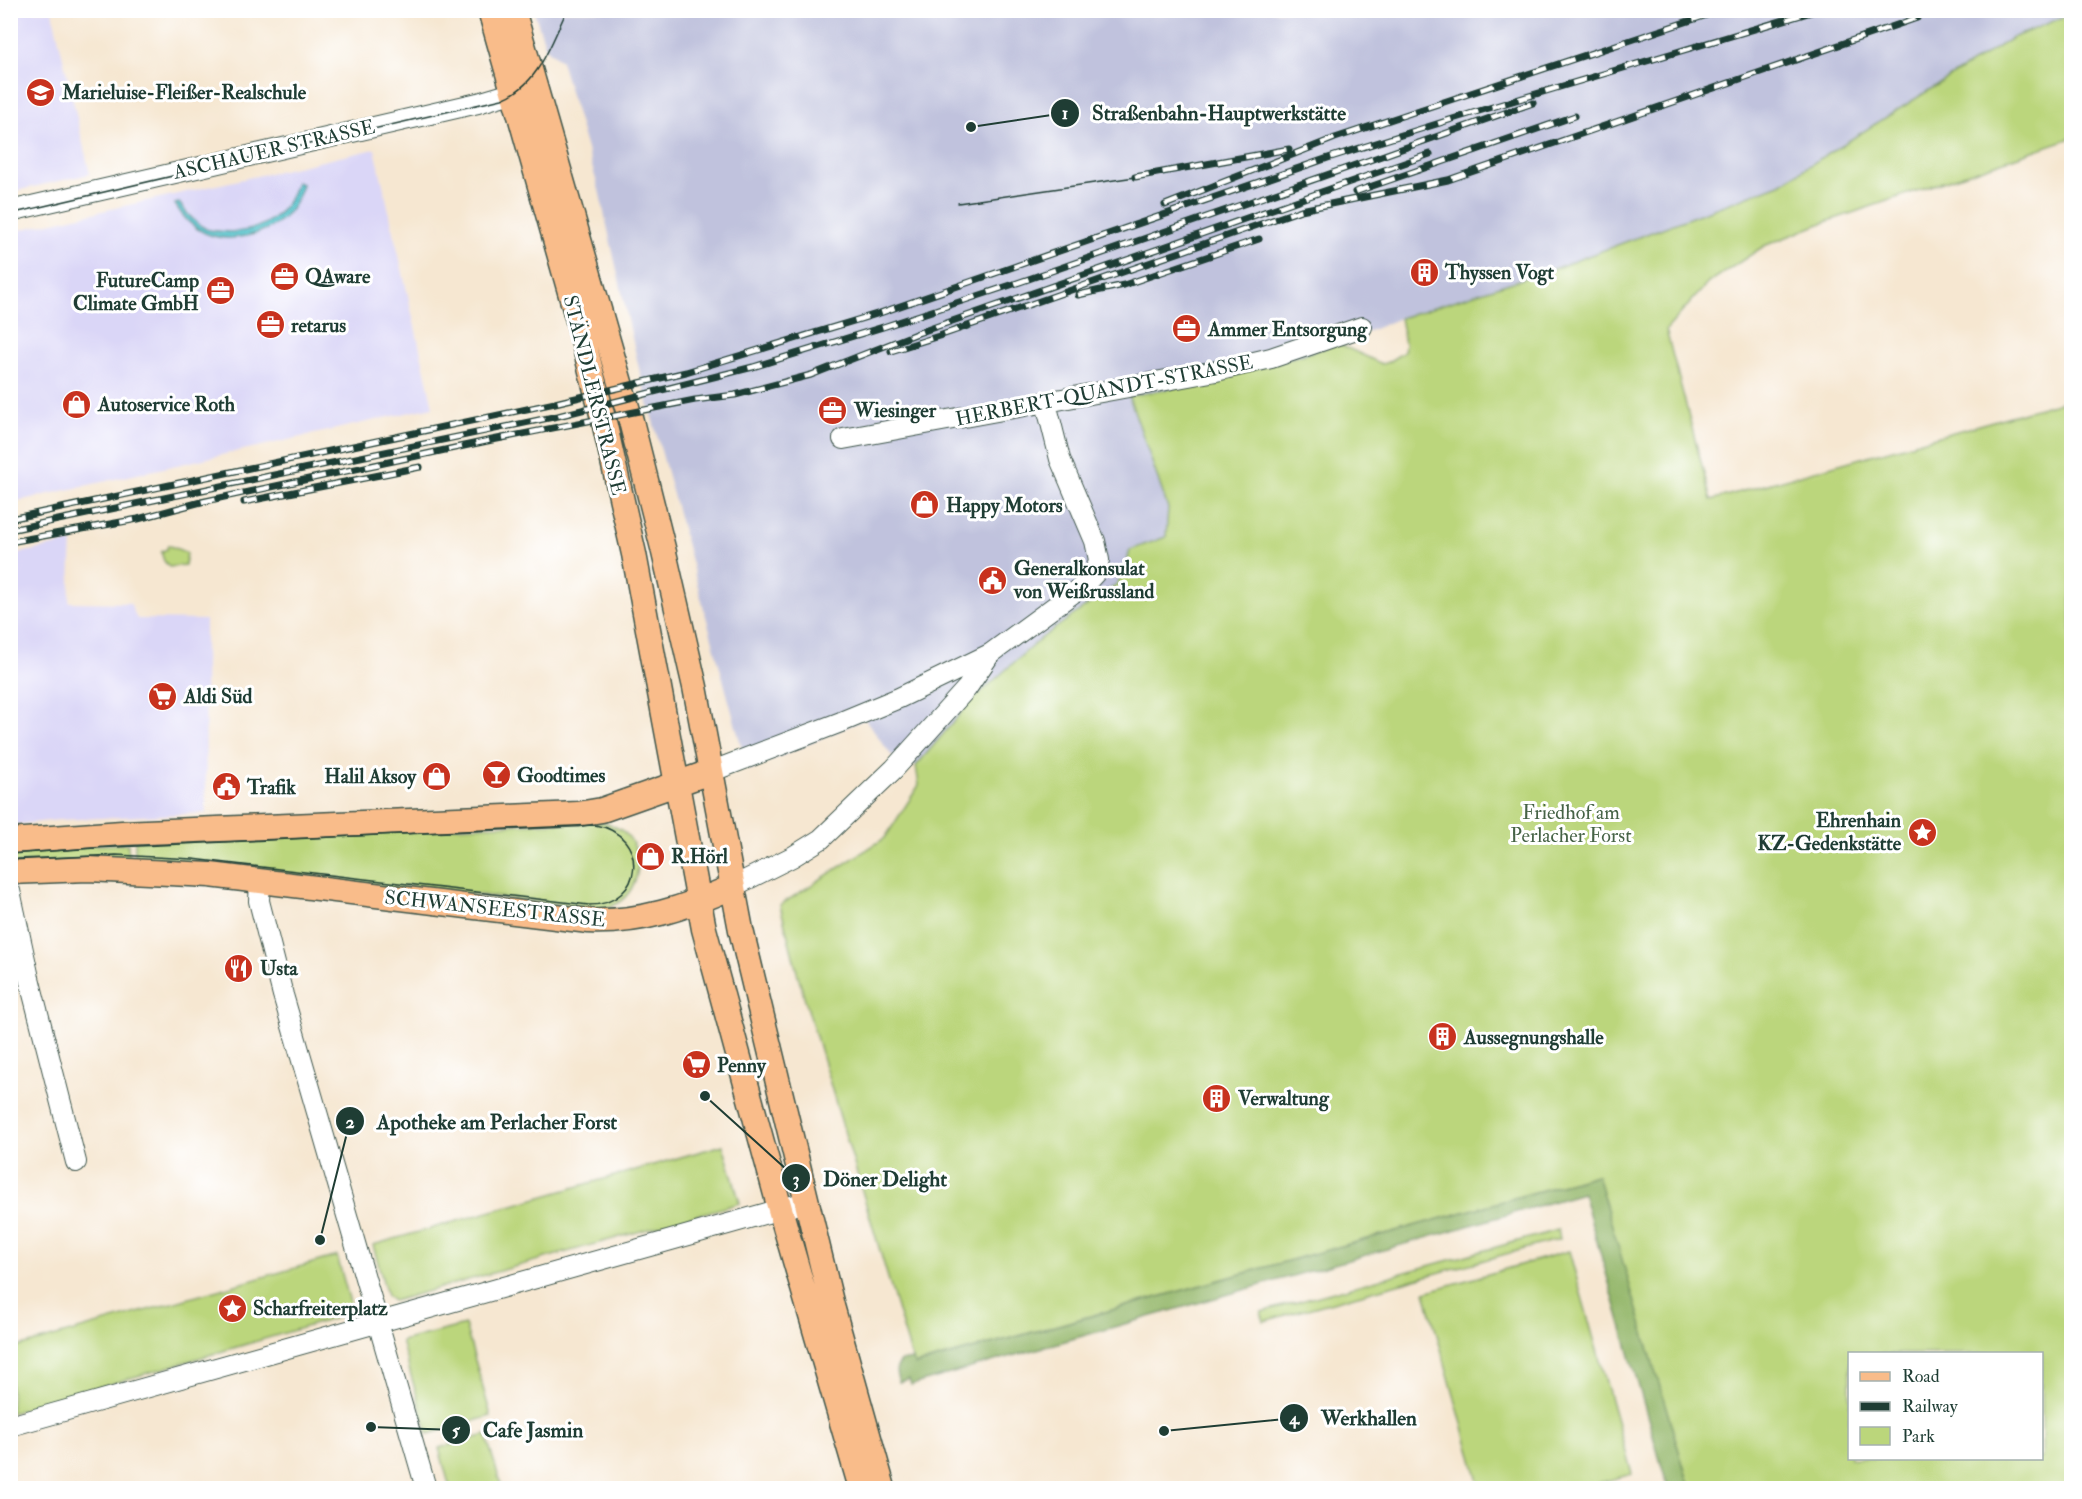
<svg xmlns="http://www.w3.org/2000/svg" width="2082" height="1499" font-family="'IM FELL Double Pica',serif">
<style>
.built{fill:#dad6f7}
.industrial{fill:#c0c2dd}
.green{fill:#bbd67b;stroke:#6d8a58;stroke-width:1.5;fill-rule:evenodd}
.forest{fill:#94b76b;stroke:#5a7a50;stroke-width:1.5}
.water{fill:#5ac7d0;stroke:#3c8282;stroke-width:1.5}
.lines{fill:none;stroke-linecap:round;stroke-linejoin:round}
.minor-casing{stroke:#3f564c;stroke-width:22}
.major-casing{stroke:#3f564c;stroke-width:27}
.minor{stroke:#fff;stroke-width:20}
.major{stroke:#f9bc8a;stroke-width:24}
.tram{stroke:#1f3d34;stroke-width:1.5}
.rail-casing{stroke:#1f3d34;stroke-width:7}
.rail{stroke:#fff;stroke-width:4.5;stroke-dasharray:14;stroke-linecap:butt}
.labels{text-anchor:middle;stroke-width:6;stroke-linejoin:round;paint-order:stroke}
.poi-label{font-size:20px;font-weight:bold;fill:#1f3d34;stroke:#fff;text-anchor:start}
.street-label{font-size:20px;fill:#1f3d34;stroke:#fff}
.park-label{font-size:20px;fill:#466346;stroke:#fff}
.leader{fill:none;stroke:#1f3d34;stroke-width:2}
.callout-dot{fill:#1f3d34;stroke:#fff;stroke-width:2}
.mark-label{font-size:18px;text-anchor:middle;font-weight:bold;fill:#fff}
.callout-label{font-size:21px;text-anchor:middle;font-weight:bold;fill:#1f3d34;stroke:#fff;stroke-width:6;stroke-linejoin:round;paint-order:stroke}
</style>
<rect width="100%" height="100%" fill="#fff"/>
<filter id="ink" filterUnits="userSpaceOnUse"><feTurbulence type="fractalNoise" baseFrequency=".0167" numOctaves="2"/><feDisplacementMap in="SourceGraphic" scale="12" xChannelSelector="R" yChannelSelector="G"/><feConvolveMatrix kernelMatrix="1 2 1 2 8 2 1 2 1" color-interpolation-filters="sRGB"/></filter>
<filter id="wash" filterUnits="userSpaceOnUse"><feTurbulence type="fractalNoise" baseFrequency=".008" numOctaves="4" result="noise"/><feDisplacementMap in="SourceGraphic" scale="24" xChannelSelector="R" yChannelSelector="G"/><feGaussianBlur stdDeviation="1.35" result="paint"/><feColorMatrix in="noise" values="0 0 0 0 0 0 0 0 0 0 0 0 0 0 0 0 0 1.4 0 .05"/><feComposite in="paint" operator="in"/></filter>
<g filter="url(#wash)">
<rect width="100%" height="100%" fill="#f6e7d1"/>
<!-- built -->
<path class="built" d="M 10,11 L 52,11 L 90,174 L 11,192 Z
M 375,149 L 433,407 L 18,501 L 10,467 L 10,232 Z
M 72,542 L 69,602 L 130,603 L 137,619 L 205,620 L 206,813 L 59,820 L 11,825 L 11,555 Z"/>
<!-- industrial -->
<path class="industrial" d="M 1680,10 L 2071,10 L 2072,14 L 2012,38 L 1780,184 L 1556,268 L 1400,318 L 1339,344 L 1211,381 L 1129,395 L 1168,509 L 1166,537 L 1130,550 L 1126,567 L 1116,585 L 1040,639 L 971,701 L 916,766 L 891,755 L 865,719 L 748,771 L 640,373 L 599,190 L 561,61 L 546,48 L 534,11 L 1662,11 L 1661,17 Z"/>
<!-- green -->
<path class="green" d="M 2071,14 L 2071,138 L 1817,225 L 1764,246 L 1708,283 L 1666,330 L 1711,500 L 2071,399 L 2071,1488 L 1690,1488 L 1596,1175 L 914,1365 L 798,976 L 780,905 L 885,838 L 919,785 L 916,766 L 971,701 L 1040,639 L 1116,585 L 1126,567 L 1130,550 L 1166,537 L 1168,508 L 1129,396 L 1211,381 L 1339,344 L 1382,364 L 1388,362 L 1404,352 L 1405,344 L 1400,318 L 1556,268 L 1780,184 L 2012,38 ZM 1850,1354 L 2042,1354 L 2042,1458 L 1850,1458 Z
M 168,545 L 187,553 L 185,565 L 169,567 L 164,561 L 161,552 L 167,549 Z
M 598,821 C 607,823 616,826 624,832 C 649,854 639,901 605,908 C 597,910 589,908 581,907 L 405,886 L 404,891 L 143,863 L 143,859 L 135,859 L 135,840 Z
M 128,844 L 129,863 L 11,865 L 11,848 Z
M 723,1145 L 740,1203 L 397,1300 L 393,1301 L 387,1296 L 373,1245 Z
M 1558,1230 L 1560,1239 L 1264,1321 L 1261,1312 Z
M 1569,1251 L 1632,1474 L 1580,1488 L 1480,1488 L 1425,1292 Z
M 337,1256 L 353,1313 L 11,1413 L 11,1349 Z
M 465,1325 L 491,1416 L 428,1434 L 401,1341 Z
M 486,1435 L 502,1488 L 450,1488 L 439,1448 Z"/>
<!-- forest -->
<path class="forest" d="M 1597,1175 L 1690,1488 L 1668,1488 L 1583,1193 L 911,1385 L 909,1379 L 899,1382 C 895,1372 895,1369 901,1361 L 912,1359 L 915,1365 Z"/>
<!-- water -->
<path class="water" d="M 296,182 L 302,184 C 299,196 294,208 284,217 C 265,235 230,244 205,233 C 192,227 182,216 175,204 L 179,203 C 186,213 195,223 206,229 C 214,232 222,231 230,232 C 262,232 288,214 296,182 Z"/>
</g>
<g filter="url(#ink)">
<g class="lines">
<defs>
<path id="minor" d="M 10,211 L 478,103 L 505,95 L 523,83
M 843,439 L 1216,371 L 1271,358 L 1362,327
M 710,772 L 841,722 L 899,698 L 990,654 L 1084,585 L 1095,573 L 1099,560 L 1095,541 L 1060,459 L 1046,403
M 260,881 L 259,901 L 283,995 L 426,1488
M 732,887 L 792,857 L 821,839 L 894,769 L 967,688 L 990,654
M 10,891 L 29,978 L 76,1162
M 10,1426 L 806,1202"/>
<path id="major" d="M 490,10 L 578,320 L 605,426 L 634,554 L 704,929 L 780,1209 L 861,1488
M 513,10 L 631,421 L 663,548 L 695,687 L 741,930 L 832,1306 L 883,1488
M 10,841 L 122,833 L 578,814 L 602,810 L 710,772
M 10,872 L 88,869 L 210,875 L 589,921 C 640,923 685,908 732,887"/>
</defs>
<!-- minor casing -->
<use href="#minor" class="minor-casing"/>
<!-- major casing -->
<use href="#major" class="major-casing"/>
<!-- minor -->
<use href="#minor" class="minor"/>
<!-- major -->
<use href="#major" class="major"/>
<!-- tram -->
<path class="tram" d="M 958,203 L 1135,177
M 10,214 L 502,99 C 539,85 551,43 567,10
M 10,854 L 95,848 L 595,825 C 650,834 645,905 589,905 L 193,859 L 116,855 L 10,860"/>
<defs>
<path id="rail" d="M 1135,177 L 1289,149
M 1355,192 L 1575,116
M 1165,205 L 1335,138 L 1722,10
M 1078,295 L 1124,285 L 1259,239
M 891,351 L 939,336 L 1301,210 L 1448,180 L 1917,18
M 244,502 L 420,467
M 10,519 L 555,403 L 686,372 L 880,313 L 1328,158 L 1459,117 L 1818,10
M 10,530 L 558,416 L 753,367 L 883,327 L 1020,282 L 1533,103
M 10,542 L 138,519 L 201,502 L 492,440 L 695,400 L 735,395 L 811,375 L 918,333 L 1430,154"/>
</defs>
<!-- rail casing -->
<use href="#rail" class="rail-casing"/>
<!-- rail -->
<use href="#rail" class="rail"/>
</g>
</g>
<!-- icons -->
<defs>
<symbol id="school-disc" viewBox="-11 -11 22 22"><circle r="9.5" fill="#c8321e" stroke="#fff"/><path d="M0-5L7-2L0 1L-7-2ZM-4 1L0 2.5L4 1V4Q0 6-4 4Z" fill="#fff"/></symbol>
<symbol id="building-disc" viewBox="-11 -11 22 22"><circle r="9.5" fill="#c8321e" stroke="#fff"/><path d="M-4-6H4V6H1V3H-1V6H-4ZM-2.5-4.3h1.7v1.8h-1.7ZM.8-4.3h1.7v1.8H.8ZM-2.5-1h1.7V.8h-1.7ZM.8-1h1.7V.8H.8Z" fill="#fff"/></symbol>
<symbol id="office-disc" viewBox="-11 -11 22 22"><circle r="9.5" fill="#c8321e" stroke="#fff"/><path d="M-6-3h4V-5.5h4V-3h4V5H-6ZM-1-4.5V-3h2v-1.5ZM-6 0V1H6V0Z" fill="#fff"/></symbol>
<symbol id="shop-disc" viewBox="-11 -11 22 22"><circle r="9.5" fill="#c8321e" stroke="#fff"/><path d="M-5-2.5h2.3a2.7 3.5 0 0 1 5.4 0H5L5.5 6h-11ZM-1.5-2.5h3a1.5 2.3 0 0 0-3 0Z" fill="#fff"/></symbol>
<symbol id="civic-disc" viewBox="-11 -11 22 22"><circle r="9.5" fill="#c8321e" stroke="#fff"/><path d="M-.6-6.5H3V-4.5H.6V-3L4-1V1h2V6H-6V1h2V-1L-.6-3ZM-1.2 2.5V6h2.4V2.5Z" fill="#fff"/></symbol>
<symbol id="supermarket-disc" viewBox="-11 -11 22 22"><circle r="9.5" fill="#c8321e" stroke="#fff"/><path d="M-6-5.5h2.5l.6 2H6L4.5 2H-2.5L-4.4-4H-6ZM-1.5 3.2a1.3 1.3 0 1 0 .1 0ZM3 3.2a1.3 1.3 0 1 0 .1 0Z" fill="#fff"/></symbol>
<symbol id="bar-disc" viewBox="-11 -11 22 22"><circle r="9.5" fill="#c8321e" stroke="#fff"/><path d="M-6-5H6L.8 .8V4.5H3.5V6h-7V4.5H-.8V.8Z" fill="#fff"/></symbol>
<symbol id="sight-disc" viewBox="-11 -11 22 22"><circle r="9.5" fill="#c8321e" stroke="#fff"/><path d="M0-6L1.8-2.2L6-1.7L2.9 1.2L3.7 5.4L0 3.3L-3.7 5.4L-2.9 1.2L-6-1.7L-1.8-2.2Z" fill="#fff"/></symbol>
<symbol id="restaurant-disc" viewBox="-11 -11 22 22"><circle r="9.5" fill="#c8321e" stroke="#fff"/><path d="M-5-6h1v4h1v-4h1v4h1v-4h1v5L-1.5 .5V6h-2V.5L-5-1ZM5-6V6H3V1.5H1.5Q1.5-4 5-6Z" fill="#fff"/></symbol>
</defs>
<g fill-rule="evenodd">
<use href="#school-disc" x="24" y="76" width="33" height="33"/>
<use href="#building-disc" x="1408" y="256" width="33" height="33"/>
<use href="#office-disc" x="268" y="260" width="33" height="33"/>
<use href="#office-disc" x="204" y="274" width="33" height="33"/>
<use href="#office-disc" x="254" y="308" width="33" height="33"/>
<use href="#office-disc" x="1170" y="312" width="33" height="33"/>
<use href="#shop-disc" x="60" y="388" width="33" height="33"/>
<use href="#office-disc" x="816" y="394" width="33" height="33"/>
<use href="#shop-disc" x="908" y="488" width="33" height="33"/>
<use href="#civic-disc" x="976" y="564" width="33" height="33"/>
<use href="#supermarket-disc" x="146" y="680" width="33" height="33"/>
<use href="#bar-disc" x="480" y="758" width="33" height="33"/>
<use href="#shop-disc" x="420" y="760" width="33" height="33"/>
<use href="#civic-disc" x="210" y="770" width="33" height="33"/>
<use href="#sight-disc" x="1906" y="816" width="33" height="33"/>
<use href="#shop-disc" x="634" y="840" width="33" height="33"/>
<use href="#restaurant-disc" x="222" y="952" width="33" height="33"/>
<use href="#building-disc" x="1426" y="1020" width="33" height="33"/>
<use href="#supermarket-disc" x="680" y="1048" width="33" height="33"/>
<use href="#building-disc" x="1200" y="1082" width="33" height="33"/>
<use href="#sight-disc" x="216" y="1292" width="33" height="33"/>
</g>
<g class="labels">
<!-- poi labels -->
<g class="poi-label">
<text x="62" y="99">Marieluise-Fleißer-Realschule</text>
<text x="1445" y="279">Thyssen Vogt</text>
<text x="305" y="283">QAware</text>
<text x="199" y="287" text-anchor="end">FutureCamp<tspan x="199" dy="23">Climate GmbH</tspan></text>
<text x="291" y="332">retarus</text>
<text x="1208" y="336">Ammer Entsorgung</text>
<text x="98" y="411">Autoservice Roth</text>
<text x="854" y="417">Wiesinger</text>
<text x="946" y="512">Happy Motors</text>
<text x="1014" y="575">Generalkonsulat<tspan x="1014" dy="23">von Weißrussland</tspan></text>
<text x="184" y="703">Aldi Süd</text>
<text x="517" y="782">Goodtimes</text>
<text x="416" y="783" text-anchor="end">Halil Aksoy</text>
<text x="247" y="794">Trafik</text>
<text x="1901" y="827" text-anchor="end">Ehrenhain<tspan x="1901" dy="23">KZ-Gedenkstätte</tspan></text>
<text x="671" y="863">R.Hörl</text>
<text x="260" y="975">Usta</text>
<text x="1464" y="1044">Aussegnungshalle</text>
<text x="717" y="1072">Penny</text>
<text x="1238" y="1105">Verwaltung</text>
<text x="253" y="1315">Scharfreiterplatz</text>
</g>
<!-- street labels -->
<g class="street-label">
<text transform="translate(274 149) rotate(-13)" y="7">ASCHAUER STRASSE</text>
<text transform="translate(1104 390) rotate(-11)" y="7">HERBERT-QUANDT-STRASSE</text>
<text transform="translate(595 395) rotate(76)" y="7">STÄNDLERSTRASSE</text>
<text transform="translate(495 908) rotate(6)" y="7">SCHWANSEESTRASSE</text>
</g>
<!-- park labels -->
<g class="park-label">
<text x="1571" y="819">Friedhof am<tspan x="1571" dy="23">Perlacher Forst</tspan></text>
</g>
</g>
<!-- callouts -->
<path class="leader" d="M971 127L1065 113M320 1240L350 1121M705 1096L796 1178M1164 1431L1294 1418M371 1427L456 1430"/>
<g class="callout-dot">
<circle cx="971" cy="127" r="6"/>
<circle cx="320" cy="1240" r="6"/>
<circle cx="705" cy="1096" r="6"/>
<circle cx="1164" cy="1431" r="6"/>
<circle cx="371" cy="1427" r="6"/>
<circle cx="1065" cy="113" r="15"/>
<circle cx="350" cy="1121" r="15"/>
<circle cx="796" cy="1178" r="15"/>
<circle cx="1294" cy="1418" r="15"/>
<circle cx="456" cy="1430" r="15"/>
</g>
<g class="mark-label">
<text x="1065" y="119">1</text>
<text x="350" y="1128">2</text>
<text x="796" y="1185">3</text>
<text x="1294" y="1424">4</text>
<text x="456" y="1436">5</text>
</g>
<g class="callout-label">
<text x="1219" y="120">Straßenbahn-Hauptwerkstätte</text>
<text x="497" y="1129">Apotheke am Perlacher Forst</text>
<text x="885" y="1186">Döner Delight</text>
<text x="1369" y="1425">Werkhallen</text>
<text x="533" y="1437">Cafe Jasmin</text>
</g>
<!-- margin -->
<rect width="2082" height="1499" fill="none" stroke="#fff" stroke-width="36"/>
<!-- legend -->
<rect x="1848" y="1352" width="195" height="108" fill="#ffffff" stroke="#a5b1ae" stroke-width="1.5"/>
<rect x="1860" y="1372" width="30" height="9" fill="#f9bc8a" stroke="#a5b1ae" stroke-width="1.5"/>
<text x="1902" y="1382" font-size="18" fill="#1f3d34">Road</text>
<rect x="1860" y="1402" width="30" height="9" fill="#1f3d34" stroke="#a5b1ae" stroke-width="1.5"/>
<text x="1902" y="1412" font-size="18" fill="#1f3d34">Railway</text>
<rect x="1860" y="1427" width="30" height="18" fill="#bbd67b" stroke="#a5b1ae" stroke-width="1.5"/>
<text x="1902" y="1442" font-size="18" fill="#1f3d34">Park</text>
</svg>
